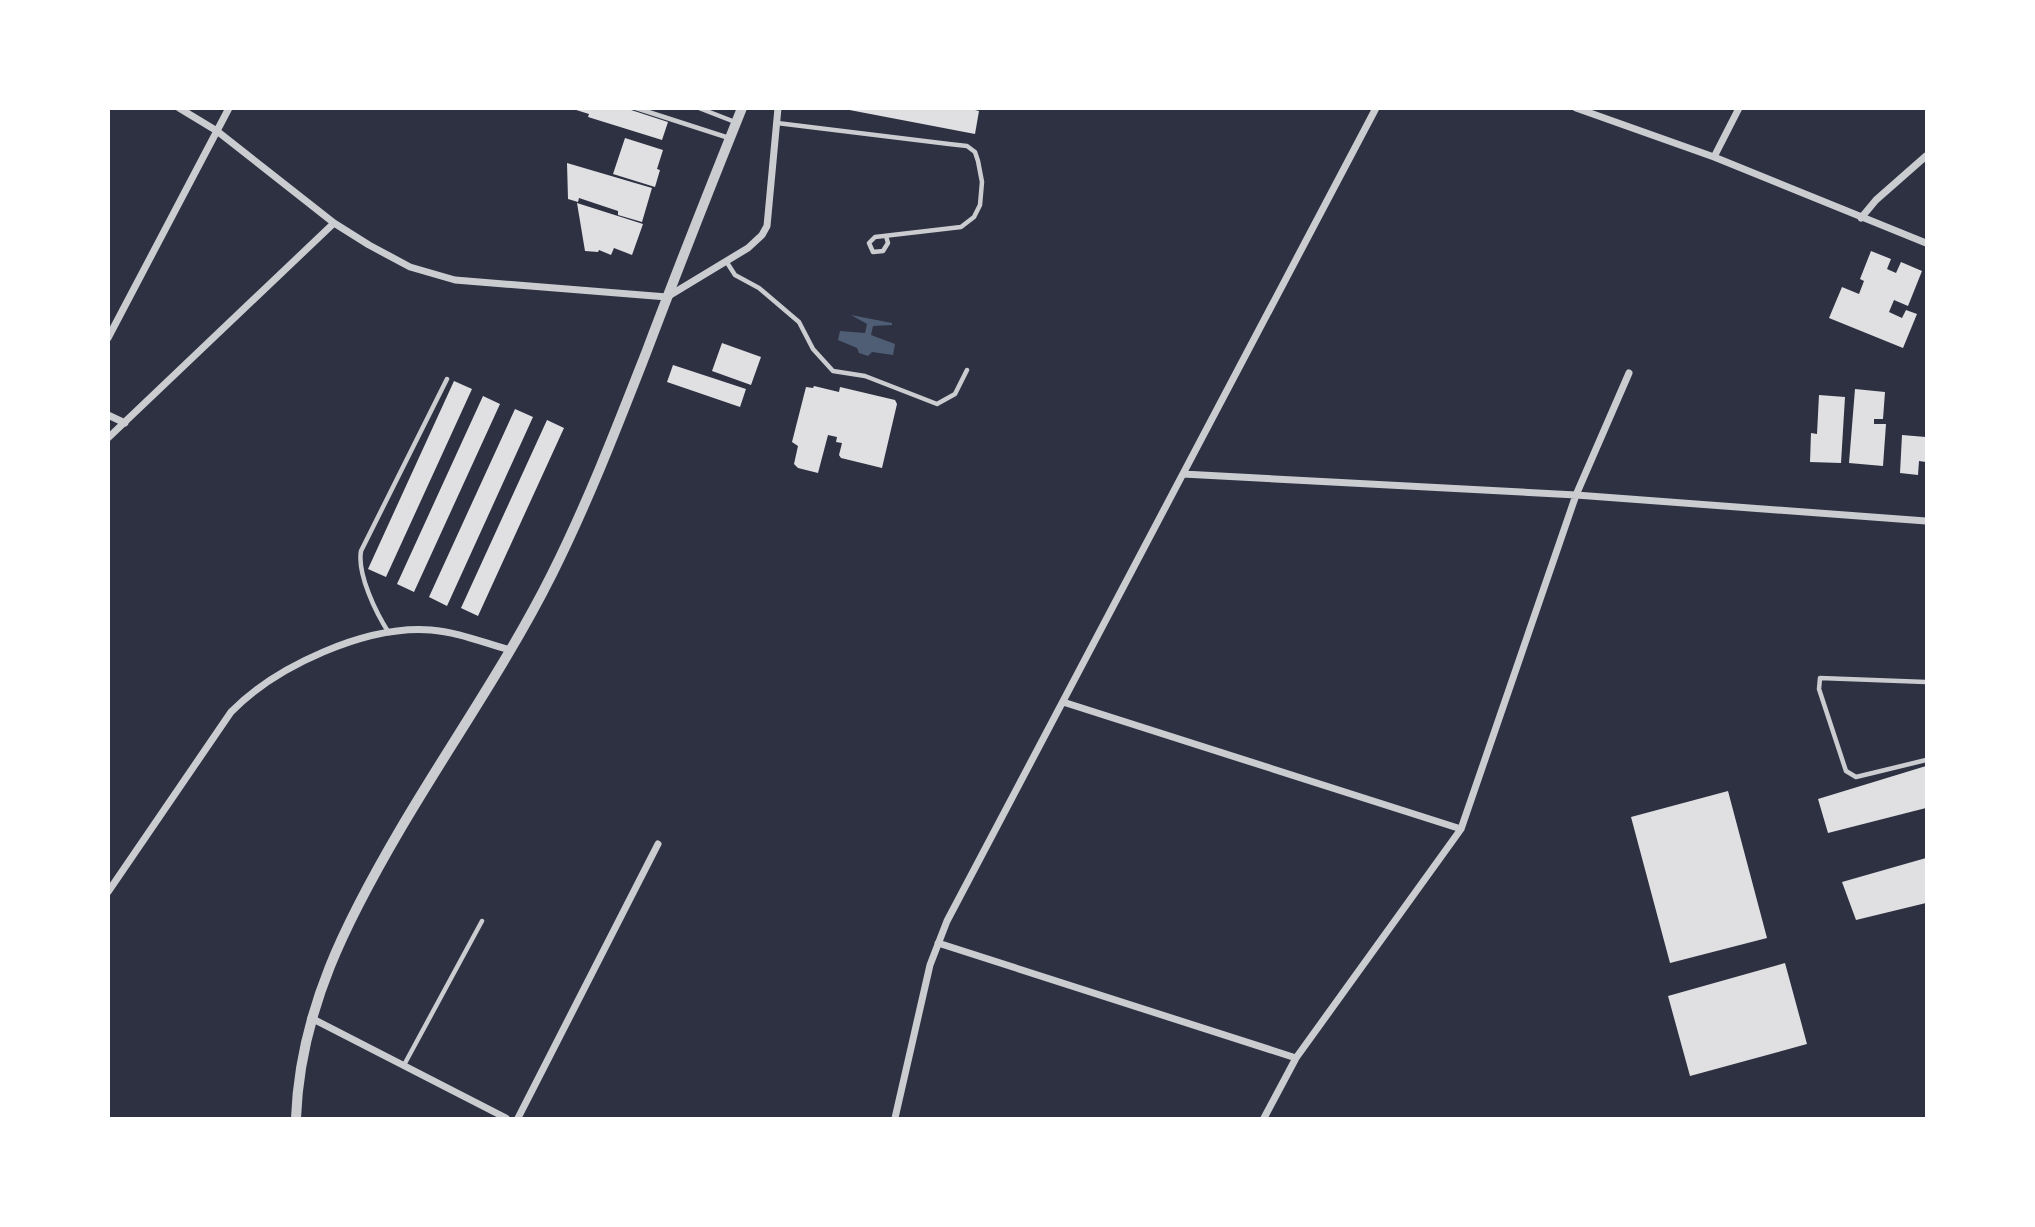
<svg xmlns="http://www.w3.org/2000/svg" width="2035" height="1227" font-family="'IBM Plex Sans',sans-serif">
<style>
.water{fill:#4f5d75}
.building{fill:#e0e0e3}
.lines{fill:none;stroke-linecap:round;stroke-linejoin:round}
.service{stroke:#caccd0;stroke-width:4.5}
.minor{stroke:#caccd0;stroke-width:7}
.tertiary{stroke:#caccd0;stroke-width:10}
</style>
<rect width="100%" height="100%" fill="#2d3142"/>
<!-- water -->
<path class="water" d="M 851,315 L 892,323 L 892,325 L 873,326 L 871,335 L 895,344 L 893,355 L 872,352 L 868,356 L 859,353 L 857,348 L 838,340 L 840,331 L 865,333 L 867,324 Z"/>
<!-- building -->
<path class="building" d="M 625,108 L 668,122 L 662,140 L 588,117 L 589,114 L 573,109 Z
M 839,108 L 967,108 L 979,111 L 975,134 Z
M 625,138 L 663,150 L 657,169 L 660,170 L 655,187 L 613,174 Z
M 567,163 L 652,188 L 642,222 L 618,215 L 618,211 L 579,198 L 578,202 L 568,199 Z
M 577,203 L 643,224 L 632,255 L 614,248 L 611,255 L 599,250 L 598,252 L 585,251 Z
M 1871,251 L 1891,259 L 1887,269 L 1896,273 L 1901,262 L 1922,271 L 1908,306 L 1894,300 L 1889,312 L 1902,318 L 1906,310 L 1917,314 L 1903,348 L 1829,318 L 1842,287 L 1859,294 L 1864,281 L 1860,279 Z
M 722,343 L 761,357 L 751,385 L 712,371 Z
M 673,365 L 746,389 L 740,407 L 667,382 Z
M 454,381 L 472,389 L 386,577 L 368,569 Z
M 814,386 L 839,392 L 840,387 L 895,400 L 897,404 L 882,468 L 841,458 L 839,455 L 842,443 L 836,442 L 837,437 L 828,435 L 818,473 L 798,468 L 794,464 L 798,446 L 792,442 L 806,387 L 813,388 Z
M 1855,389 L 1885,392 L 1883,419 L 1874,419 L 1874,424 L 1886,424 L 1883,466 L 1849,463 Z
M 1819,395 L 1845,397 L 1841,463 L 1810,462 L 1811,433 L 1817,434 Z
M 483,396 L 500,404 L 414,592 L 397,584 Z
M 515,409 L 533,417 L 447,606 L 429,597 Z
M 547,420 L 564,428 L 478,616 L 461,608 Z
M 1902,435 L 1926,437 L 1926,462 L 1919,461 L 1918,475 L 1900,473 Z
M 1926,766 L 1926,808 L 1828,833 L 1818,799 Z
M 1728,791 L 1767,938 L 1670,963 L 1631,817 Z
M 1926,858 L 1926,903 L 1856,920 L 1842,882 Z
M 1785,963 L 1807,1044 L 1690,1076 L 1668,996 Z"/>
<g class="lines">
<!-- service -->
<path class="service" d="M 636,108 L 729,138
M 699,108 L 735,122
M 777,123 L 949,144 L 967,146 L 975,152 L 978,161 L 982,182 L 980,205 L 974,217 L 961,227 L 875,237 L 869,243 L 873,252 L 883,251 L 888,243 L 886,236
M 726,261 L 735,275 L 759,288 L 799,322 L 813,349 L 833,371 L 865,376 L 937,404 L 955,394 L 967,370
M 389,633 C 376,613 357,574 361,551 L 447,379
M 1926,682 L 1820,678 L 1819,689 L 1846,771 L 1856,777 L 1926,760
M 404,1065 L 482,921"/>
<!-- minor -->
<path class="minor" d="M 179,108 L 217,131 L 334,223 L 369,245 L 410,267 L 455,280 L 667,297 L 748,248 L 762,235 L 767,226 L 778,108
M 1576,108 L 1714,157 L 1926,243
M 1714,157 L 1739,108
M 1861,218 L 1876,200 L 1926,156
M 108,338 L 229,108
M 108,415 L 125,423
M 108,438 L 334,223
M 1183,474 L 1576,495 L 1926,521
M 1063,702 L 1461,829
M 108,892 L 231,712 C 276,666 366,625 431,630 C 458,632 484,643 510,650
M 938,943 L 1296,1058
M 311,1018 L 506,1118
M 518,1118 L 658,844
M 895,1118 L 930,965 L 947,921 L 1376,108
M 1264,1118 L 1296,1058 L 1461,829 L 1576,495 L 1629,373"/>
<!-- tertiary -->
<path class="tertiary" d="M 296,1118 C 300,1010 347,920 401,828 C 451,743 508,662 552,574 C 588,502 617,427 646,353 C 677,271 709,190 742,108"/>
</g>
<!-- border -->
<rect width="2035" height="1227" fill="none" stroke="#ffffff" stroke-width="220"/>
</svg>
